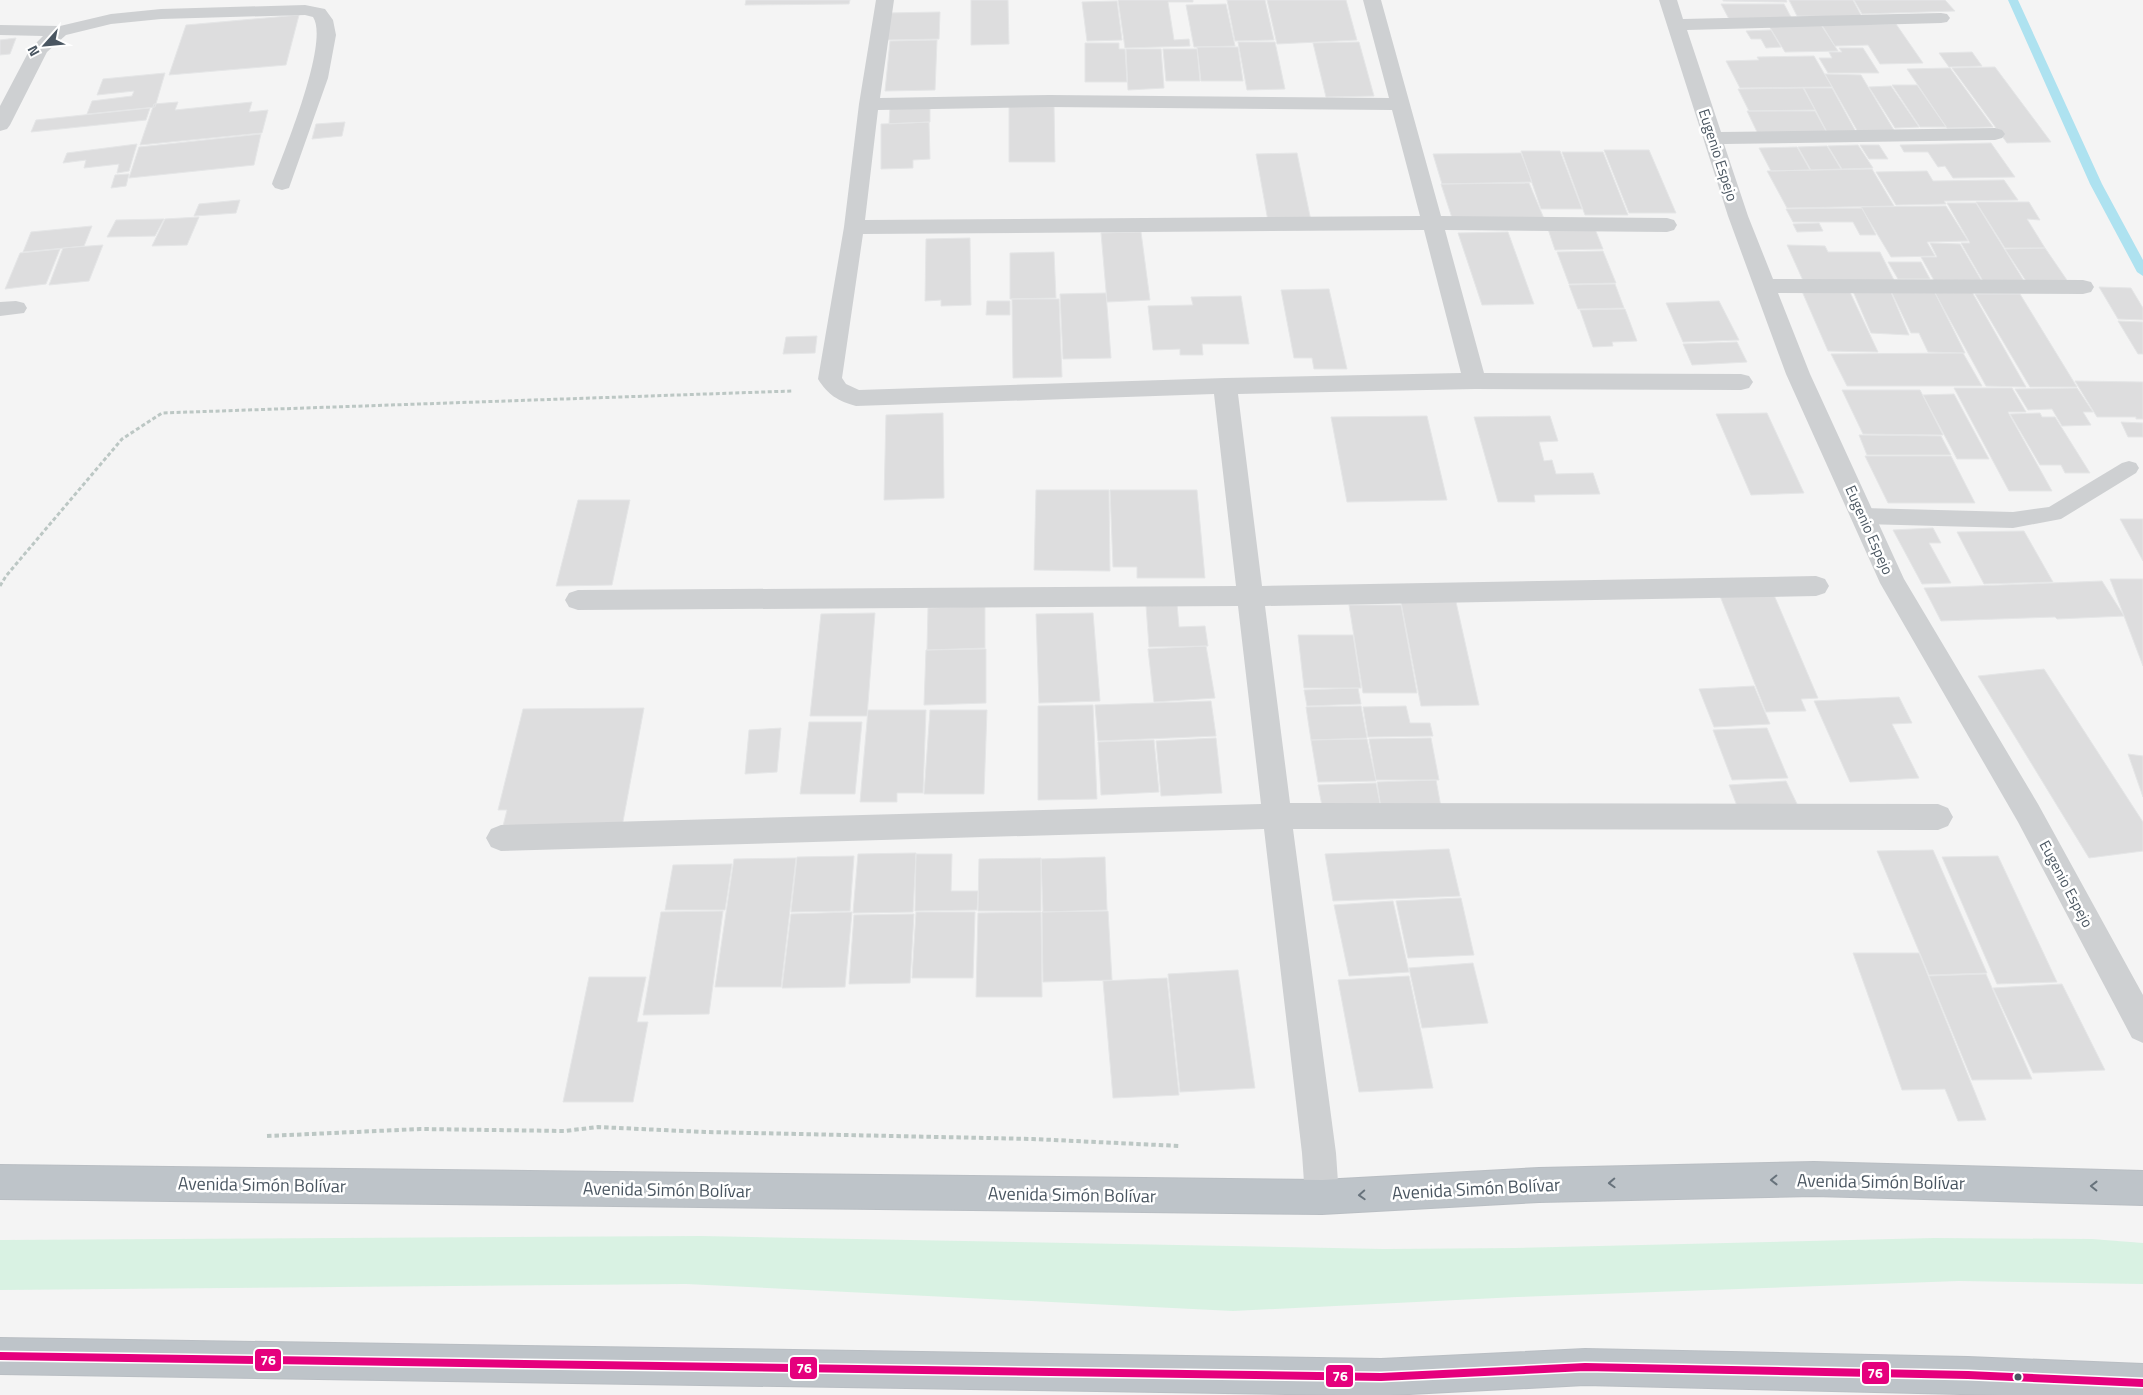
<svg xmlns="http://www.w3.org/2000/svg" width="2143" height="1395" font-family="'Titillium Web',sans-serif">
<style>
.green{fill:#d9f2e3}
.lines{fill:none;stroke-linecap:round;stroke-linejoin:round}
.stream{fill:#aee2f0;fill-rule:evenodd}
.building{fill:#ddddde;stroke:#e5e6e7}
.highway-casing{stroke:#b9bec3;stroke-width:2}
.path-far1{stroke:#bcc7c4;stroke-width:3;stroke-dasharray:4 2.5;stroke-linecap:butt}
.path{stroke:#bcc7c4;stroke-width:4;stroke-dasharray:4.5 3;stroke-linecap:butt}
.lane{fill:#ced0d2;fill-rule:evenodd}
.street{fill:#ced0d2;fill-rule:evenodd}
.highway{fill:#bec4c9;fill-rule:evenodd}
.bus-1-casing{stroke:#fff;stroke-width:11}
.bus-1{stroke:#e5007d;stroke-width:8}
.oneway{stroke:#67727b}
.bus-dot{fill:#4a5661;stroke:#fff;stroke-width:2}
.labels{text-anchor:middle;stroke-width:5;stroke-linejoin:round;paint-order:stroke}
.street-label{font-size:15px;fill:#4a5661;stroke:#fff}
.near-street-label{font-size:18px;fill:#4a5661;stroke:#fff}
.line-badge{stroke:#fff;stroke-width:2}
.badge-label{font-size:14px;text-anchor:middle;font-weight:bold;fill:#fff}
</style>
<rect width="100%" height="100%" fill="#f4f4f4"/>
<!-- green -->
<path class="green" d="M 701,1236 L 1384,1249 L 1515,1248 L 1934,1238 L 2092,1239 L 2143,1243 L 2143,1284 L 1959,1281 L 1517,1297 L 1233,1311 L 686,1284 L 0,1290 L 0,1240 Z"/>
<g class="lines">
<!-- stream -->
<path class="stream" d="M 2008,0 L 2018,0 L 2102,184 L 2143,260 L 2143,276 L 2137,272 L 2090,184 Z"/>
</g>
<!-- building -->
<path class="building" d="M 746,0 L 850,0 L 849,4 L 745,5 Z
M 971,0 L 1008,0 L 1009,44 L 971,45 Z
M 1118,0 L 1193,0 L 1193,2 L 1168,2 L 1174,40 L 1189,39 L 1190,46 L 1125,48 Z
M 1227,0 L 1265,0 L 1274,40 L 1235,41 Z
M 1267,0 L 1346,0 L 1357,40 L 1277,44 Z
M 1723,0 L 1786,0 L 1787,2 L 1723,1 Z
M 1789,0 L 1853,0 L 1862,17 L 1797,16 Z
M 1854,0 L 1945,0 L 1955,11 L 1862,14 Z
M 1117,1 L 1122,40 L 1087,41 L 1082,2 Z
M 1226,4 L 1235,46 L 1194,47 L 1186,5 Z
M 1721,4 L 1784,4 L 1792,19 L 1729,19 Z
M 940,12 L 939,39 L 885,40 L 887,13 Z
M 299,15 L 286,65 L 169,75 L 186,25 Z
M 1896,24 L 1923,63 L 1880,64 L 1868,45 L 1835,46 L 1822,25 Z
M 1821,25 L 1838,51 L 1785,52 L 1769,26 Z
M 1771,30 L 1781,47 L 1766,48 L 1761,39 L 1751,39 L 1746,31 Z
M 16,38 L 10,54 L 0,55 L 0,40 Z
M 937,40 L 935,90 L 885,91 L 890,41 Z
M 1238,42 L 1275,42 L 1285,89 L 1247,90 Z
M 1359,42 L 1374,96 L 1326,97 L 1313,43 Z
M 1085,43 L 1119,43 L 1119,49 L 1125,49 L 1127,82 L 1085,82 Z
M 1197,47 L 1238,47 L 1243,81 L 1201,81 Z
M 1839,48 L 1863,48 L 1879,73 L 1828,73 L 1819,58 L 1832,58 L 1829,52 L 1842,52 Z
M 1126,49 L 1161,49 L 1164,88 L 1128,90 Z
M 1163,49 L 1197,49 L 1200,81 L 1166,81 Z
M 1972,52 L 1982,66 L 1949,67 L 1939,53 Z
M 1814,56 L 1832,87 L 1740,88 L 1726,61 L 1759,60 L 1757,57 Z
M 1995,67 L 2051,142 L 2007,143 L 1952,68 Z
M 1950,68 L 1993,127 L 1947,128 L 1907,69 Z
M 165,73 L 155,107 L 87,114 L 92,101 L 132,96 L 134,91 L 97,95 L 103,79 Z
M 1825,74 L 1861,75 L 1895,132 L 1858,132 Z
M 1892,85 L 1917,85 L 1946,127 L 1920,127 Z
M 1891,86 L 1919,127 L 1895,128 L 1869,87 Z
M 1803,88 L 1815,110 L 1749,111 L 1738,89 Z
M 1804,88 L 1832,88 L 1856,132 L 1827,132 Z
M 178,102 L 175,110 L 252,102 L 249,112 L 268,110 L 262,133 L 140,145 L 154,104 Z
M 1054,105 L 1055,162 L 1009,162 L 1009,106 Z
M 930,106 L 930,122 L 889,124 L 890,107 Z
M 150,108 L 146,120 L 31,132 L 36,120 Z
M 1747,111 L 1815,111 L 1828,135 L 1758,134 Z
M 345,122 L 342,136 L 312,139 L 316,124 Z
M 929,122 L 930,159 L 913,160 L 913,168 L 881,169 L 881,124 Z
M 261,134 L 254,165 L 129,178 L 139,147 Z
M 1991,143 L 2015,177 L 1953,178 L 1945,166 L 1938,167 L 1928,152 L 1904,152 L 1900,145 Z
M 137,144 L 129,171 L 117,173 L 119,164 L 84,168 L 86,160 L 63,163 L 67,153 Z
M 1858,145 L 1873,168 L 1842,169 L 1828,146 Z
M 1860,145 L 1879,145 L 1888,159 L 1869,159 Z
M 1827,146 L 1841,169 L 1811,170 L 1798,147 Z
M 1797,147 L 1810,170 L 1771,171 L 1759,148 Z
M 1604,150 L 1649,150 L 1676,213 L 1629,213 Z
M 1521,151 L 1560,151 L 1582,209 L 1541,209 Z
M 1562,152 L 1603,152 L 1628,215 L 1585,215 Z
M 1297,153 L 1311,221 L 1268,221 L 1256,154 Z
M 1521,153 L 1532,182 L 1442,184 L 1433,154 Z
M 1872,169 L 1894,206 L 1787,208 L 1767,171 Z
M 1927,171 L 1933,181 L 2004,180 L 2018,200 L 1944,201 L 1946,204 L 1896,205 L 1876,172 Z
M 129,174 L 126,186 L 111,188 L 115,175 Z
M 1529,183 L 1545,221 L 1453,221 L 1441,184 Z
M 240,200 L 236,213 L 194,216 L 199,204 Z
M 1976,202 L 2029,202 L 2040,220 L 2027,219 L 2045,248 L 2005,248 Z
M 1947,203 L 1976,203 L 2024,281 L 1983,281 L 1961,243 L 1970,243 Z
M 1946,206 L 1968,241 L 1927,242 L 1935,256 L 1891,257 L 1861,207 Z
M 1862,208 L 1876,235 L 1860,235 L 1853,222 L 1793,222 L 1786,209 Z
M 199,217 L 187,245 L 152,246 L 165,219 Z
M 164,219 L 155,236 L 107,237 L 116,220 Z
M 1819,223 L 1823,231 L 1797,232 L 1793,224 Z
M 92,226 L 84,246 L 23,252 L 31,232 Z
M 1548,229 L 1595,229 L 1603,249 L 1555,250 Z
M 1141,232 L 1150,300 L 1107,302 L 1101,233 Z
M 1508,232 L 1534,304 L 1482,305 L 1458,233 Z
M 970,238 L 971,305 L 941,306 L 941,300 L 925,301 L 926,239 Z
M 1930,243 L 1960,244 L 1984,285 L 1936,284 L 1921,257 L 1937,257 Z
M 103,245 L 89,281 L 49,285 L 63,248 Z
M 1787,245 L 1825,246 L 1828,252 L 1880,252 L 1897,286 L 1805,285 Z
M 2045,248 L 2069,283 L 2028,284 L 2005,249 Z
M 60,249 L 46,284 L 5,289 L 20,253 Z
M 1603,251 L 1616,283 L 1569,284 L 1557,252 Z
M 1054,252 L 1056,298 L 1010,299 L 1010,253 Z
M 1888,262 L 1921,262 L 1930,279 L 1898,279 Z
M 1615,284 L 1624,308 L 1578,309 L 1569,285 Z
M 2099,287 L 2131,288 L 2143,308 L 2143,320 L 2118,319 Z
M 1329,289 L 1347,369 L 1314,369 L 1312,358 L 1294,358 L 1281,290 Z
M 1801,289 L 1849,290 L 1878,352 L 1828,351 Z
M 1852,289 L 1890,290 L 1909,335 L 1871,333 Z
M 1890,289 L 1933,289 L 1965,353 L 1928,352 L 1919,333 L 1911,333 Z
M 1934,291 L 1972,292 L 2026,387 L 1986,386 Z
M 1106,293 L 1111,358 L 1063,359 L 1060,294 Z
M 1975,294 L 2020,294 L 2077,387 L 2030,387 Z
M 1241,296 L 1249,344 L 1202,344 L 1203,355 L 1180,355 L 1180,349 L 1153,350 L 1148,306 L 1193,305 L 1191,297 Z
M 1012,299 L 1059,299 L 1062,377 L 1013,378 Z
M 987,301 L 1010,301 L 1010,315 L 986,315 Z
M 1719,301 L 1739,340 L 1683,342 L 1666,303 Z
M 1625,309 L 1637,341 L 1612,342 L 1613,346 L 1593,347 L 1580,310 Z
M 2118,321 L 2143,322 L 2143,354 L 2138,354 Z
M 817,336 L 815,353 L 783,354 L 786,337 Z
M 1737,342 L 1747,362 L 1692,365 L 1683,344 Z
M 1963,353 L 1982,386 L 1847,386 L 1831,354 Z
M 2075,381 L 2143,382 L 2143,419 L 2136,419 L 2136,417 L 2097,417 Z
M 1954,388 L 2012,388 L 2026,412 L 2008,412 L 2052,491 L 2009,491 Z
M 2077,388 L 2093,412 L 2083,412 L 2091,425 L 2062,426 L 2052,409 L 2028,410 L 2015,389 Z
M 1842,390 L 1920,390 L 1943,435 L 1863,434 Z
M 1954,394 L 1989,459 L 1957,459 L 1923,395 Z
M 943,413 L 944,498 L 884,500 L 886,415 Z
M 1767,413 L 1804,493 L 1751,495 L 1716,414 Z
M 2040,413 L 2042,417 L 2055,417 L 2090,473 L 2065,473 L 2061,465 L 2040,465 L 2010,414 Z
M 1427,416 L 1447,500 L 1347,502 L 1331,417 Z
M 1550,416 L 1558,441 L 1539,442 L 1544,461 L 1552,460 L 1556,474 L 1593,473 L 1600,494 L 1534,495 L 1535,502 L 1498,502 L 1474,417 Z
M 2121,422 L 2143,423 L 2143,437 L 2128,437 Z
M 1859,435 L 1941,436 L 1951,455 L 1867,455 Z
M 1865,456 L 1951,456 L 1975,503 L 1888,503 Z
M 1036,490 L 1109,490 L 1110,571 L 1034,570 Z
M 1110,490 L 1197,490 L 1205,578 L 1137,578 L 1137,567 L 1113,567 Z
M 578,500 L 630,500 L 612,585 L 556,586 Z
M 2120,519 L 2143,519 L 2143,561 Z
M 1933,528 L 1941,543 L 1929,543 L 1951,583 L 1922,584 L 1893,530 Z
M 2024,531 L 2053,582 L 1984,584 L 1957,532 Z
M 2110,579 L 2143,579 L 2143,666 Z
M 2102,581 L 2124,616 L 2057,619 L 2055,617 L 1941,621 L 1924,588 Z
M 1774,595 L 1818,698 L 1801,699 L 1806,711 L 1766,712 L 1720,596 Z
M 1401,602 L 1456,602 L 1479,705 L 1421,706 Z
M 1177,604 L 1179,627 L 1205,626 L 1208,646 L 1149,647 L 1146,605 Z
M 1349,605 L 1401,605 L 1417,693 L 1363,693 Z
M 985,606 L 985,648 L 927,650 L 928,608 Z
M 875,613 L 867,716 L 810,716 L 821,614 Z
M 1093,613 L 1100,701 L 1039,703 L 1036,614 Z
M 1298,635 L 1353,635 L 1361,688 L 1304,688 Z
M 1206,646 L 1215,698 L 1154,702 L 1148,649 Z
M 986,649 L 986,703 L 924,705 L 926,650 Z
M 2044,669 L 2143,822 L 2143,851 L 2089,858 L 1978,676 Z
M 1754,686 L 1770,724 L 1714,727 L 1699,689 Z
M 1358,688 L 1361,704 L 1307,706 L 1304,690 Z
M 1899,697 L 1912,723 L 1892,724 L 1919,778 L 1850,782 L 1814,701 Z
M 1211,701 L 1216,736 L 1098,741 L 1095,705 Z
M 1093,705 L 1097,799 L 1038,800 L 1038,706 Z
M 1361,706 L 1367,738 L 1311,740 L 1306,707 Z
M 1406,706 L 1410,723 L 1430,723 L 1433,736 L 1368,737 L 1363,707 Z
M 644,708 L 622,827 L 502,830 L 507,810 L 498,810 L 523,709 Z
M 868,710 L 926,710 L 923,793 L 897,793 L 897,802 L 860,802 Z
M 930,710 L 987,710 L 984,794 L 924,794 Z
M 809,722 L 862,722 L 855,794 L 800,794 Z
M 781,728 L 777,772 L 745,774 L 749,730 Z
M 1767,728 L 1788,778 L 1732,780 L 1713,730 Z
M 1216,738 L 1222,793 L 1161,796 L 1156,741 Z
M 1431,738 L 1439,780 L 1376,780 L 1369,739 Z
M 1367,739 L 1376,781 L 1318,782 L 1311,740 Z
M 1154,740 L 1159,792 L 1101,795 L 1098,742 Z
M 2128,754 L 2143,756 L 2143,797 Z
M 1436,780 L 1441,807 L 1381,808 L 1377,782 Z
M 1786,781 L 1798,806 L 1739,811 L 1729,785 Z
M 1376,783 L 1381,809 L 1323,811 L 1318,785 Z
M 1449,849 L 1460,896 L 1333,901 L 1325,854 Z
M 1933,850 L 1987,973 L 1929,975 L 1877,851 Z
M 916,853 L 913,912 L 853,913 L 858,854 Z
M 916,854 L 952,854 L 951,891 L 978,891 L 977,910 L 915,911 Z
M 854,856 L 850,911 L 791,912 L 797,857 Z
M 1998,856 L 2057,982 L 1997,984 L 1942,857 Z
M 1105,857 L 1107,910 L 1043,912 L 1041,859 Z
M 796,858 L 781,987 L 715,987 L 734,859 Z
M 1041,858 L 1041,911 L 978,911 L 979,859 Z
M 732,864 L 725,910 L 665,910 L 673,865 Z
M 1461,898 L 1474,955 L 1408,958 L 1396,901 Z
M 1393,901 L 1409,972 L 1349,976 L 1334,905 Z
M 723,911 L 709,1014 L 643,1015 L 661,912 Z
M 1108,911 L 1112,980 L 1043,982 L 1042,912 Z
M 852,912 L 845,987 L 782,988 L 791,914 Z
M 916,912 L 975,912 L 973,978 L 912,978 Z
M 1041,912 L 1042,997 L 976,997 L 978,913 Z
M 914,914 L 910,983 L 849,984 L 854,915 Z
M 1853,953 L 1919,953 L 1986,1120 L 1958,1121 L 1945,1089 L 1902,1090 Z
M 1473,963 L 1488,1023 L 1422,1028 L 1409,968 Z
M 1238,970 L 1255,1088 L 1180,1092 L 1168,974 Z
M 1986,974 L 2032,1079 L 1972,1080 L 1929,976 Z
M 1409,976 L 1433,1088 L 1359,1092 L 1338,980 Z
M 589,977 L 646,977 L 637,1022 L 648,1022 L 633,1102 L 563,1102 Z
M 1167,978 L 1179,1095 L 1113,1098 L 1103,981 Z
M 2062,984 L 2105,1070 L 2033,1073 L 1993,988 Z"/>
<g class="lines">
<defs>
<path id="highway" d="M 1814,1162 L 2143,1171 L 2143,1205 L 1814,1196 L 1539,1202 L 1322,1214 L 0,1199 L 0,1165 L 1322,1180 L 1539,1168 Z
M 0,1338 L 1381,1359 L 1585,1349 L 1968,1357 L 2143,1364 L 2143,1395 L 2002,1395 L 1585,1385 L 1390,1395 L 1351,1395 L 0,1374 Z"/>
</defs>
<!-- highway casing -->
<use href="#highway" class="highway-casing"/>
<!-- path-far1 -->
<path class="path-far1" d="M 0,586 L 6,576 L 122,439 L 162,413 L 792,391"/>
<!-- path -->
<path class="path" d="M 267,1136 L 420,1129 L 564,1131 L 598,1127 L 705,1132 L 1033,1139 L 1180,1146"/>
<!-- lane -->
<path class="lane" d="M 2129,461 L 2136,463 L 2139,468 L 2136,473 L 2061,519 L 2013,528 L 1863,524 L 1856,521 L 1853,516 L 1856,511 L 1863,508 L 2013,512 L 2049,507 L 2122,463 Z"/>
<!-- street -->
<path class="street" d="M 876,0 L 894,0 L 880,98 L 1049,95 L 1389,98 L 1363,0 L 1381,0 L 1441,216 L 1667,218 L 1674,220 L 1677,225 L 1674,230 L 1667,232 L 1445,230 L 1484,373 L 1741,374 L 1749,376 L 1753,382 L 1749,388 L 1741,390 L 1475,389 L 1238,394 L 1262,586 L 1816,576 L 1825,579 L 1829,586 L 1825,593 L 1816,596 L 1265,606 L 1290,803 L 1938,804 L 1948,808 L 1953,817 L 1948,826 L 1938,830 L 1293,829 L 1336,1153 L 1339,1197 L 1334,1209 L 1322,1214 L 1310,1209 L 1305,1197 L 1302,1153 L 1264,829 L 501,851 L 491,847 L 486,838 L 491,829 L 501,825 L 1261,804 L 1238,606 L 578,610 L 569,607 L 565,600 L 569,593 L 578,590 L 1236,586 L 1214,394 L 856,406 C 838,401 828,395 818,379 L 844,227 L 859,104 ZM 1049,107 L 1392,110 L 1420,216 L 865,220 L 878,110 ZM 1424,230 L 1461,373 L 1225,378 L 859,390 L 846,384 L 842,378 L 863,234 Z
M 1659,0 L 1677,0 L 1683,19 L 1941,13 L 1947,14 L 1950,18 L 1947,22 L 1941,23 L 1687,30 L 1721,132 L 1995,128 L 2002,130 L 2005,134 L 2002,138 L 1995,140 L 1724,144 L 1748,216 L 1773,279 L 2083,280 L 2091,282 L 2094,287 L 2091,292 L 2083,294 L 1778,293 L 1810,374 L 1904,579 L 2038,804 L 2143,995 L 2143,1043 L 2132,1038 L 2018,822 L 1880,583 L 1786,374 L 1728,216 Z
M 305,5 L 325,9 L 333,20 L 336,35 L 328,78 L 289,188 L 282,190 L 275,188 L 272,184 C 283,154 330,42 313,17 L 305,15 L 161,19 L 111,24 L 66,35 L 47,52 L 10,125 L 7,129 L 0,131 L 0,106 L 30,49 L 43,36 L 0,35 L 0,25 L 60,26 L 111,14 L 161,9 Z
M 16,301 L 24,303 L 27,308 L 24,313 L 0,316 L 0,302 Z"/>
<!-- highway -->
<use href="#highway" class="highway"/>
<defs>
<path id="bus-1" d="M 0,1356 L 1381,1377 L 1585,1367 L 1968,1375 L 2143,1383"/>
</defs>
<!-- bus-1 casing -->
<use href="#bus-1" class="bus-1-casing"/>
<!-- bus-1 -->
<use href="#bus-1" class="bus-1"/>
</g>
<!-- one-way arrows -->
<defs><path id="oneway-chevron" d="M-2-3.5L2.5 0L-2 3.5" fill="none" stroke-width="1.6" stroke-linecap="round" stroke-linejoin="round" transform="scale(1.25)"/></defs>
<g class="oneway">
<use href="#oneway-chevron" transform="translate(1774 1180) rotate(179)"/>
<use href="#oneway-chevron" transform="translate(1612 1183) rotate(178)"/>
<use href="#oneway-chevron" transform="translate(2094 1186) rotate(-179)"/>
<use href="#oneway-chevron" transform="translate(1362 1195) rotate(177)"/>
</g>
<!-- markers -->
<circle class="bus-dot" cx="2018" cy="1377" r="4.5"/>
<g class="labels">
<!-- street labels -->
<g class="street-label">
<text transform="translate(1718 155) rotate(72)" y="5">Eugenio Espejo</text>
<text transform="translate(1869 530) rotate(66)" y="5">Eugenio Espejo</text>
<text transform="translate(2066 884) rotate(62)" y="5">Eugenio Espejo</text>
</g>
<!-- near-street labels -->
<g class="near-street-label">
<text transform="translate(1881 1182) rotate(1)" y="6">Avenida Simón Bolívar</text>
<text transform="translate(262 1185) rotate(1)" y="6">Avenida Simón Bolívar</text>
<text transform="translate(1476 1189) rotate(-3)" y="6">Avenida Simón Bolívar</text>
<text transform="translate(667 1190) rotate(1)" y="6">Avenida Simón Bolívar</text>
<text transform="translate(1072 1195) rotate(1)" y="6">Avenida Simón Bolívar</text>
</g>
</g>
<g class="line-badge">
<rect x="254" y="1348" width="28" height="24" rx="5" fill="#e5007d"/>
<rect x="789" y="1356" width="29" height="24" rx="5" fill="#e5007d"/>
<rect x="1861" y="1361" width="29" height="24" rx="5" fill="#e5007d"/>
<rect x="1325" y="1364" width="29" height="24" rx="5" fill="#e5007d"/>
</g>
<g class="badge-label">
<text x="268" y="1365">76</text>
<text x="804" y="1373">76</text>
<text x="1875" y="1378">76</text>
<text x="1340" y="1381">76</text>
</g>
<!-- north arrow -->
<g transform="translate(45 45) rotate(243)" stroke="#ffffff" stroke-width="4" paint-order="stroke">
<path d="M0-4L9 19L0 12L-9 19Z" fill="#4a5661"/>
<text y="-8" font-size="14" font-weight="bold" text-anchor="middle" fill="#4a5661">N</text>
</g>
</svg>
